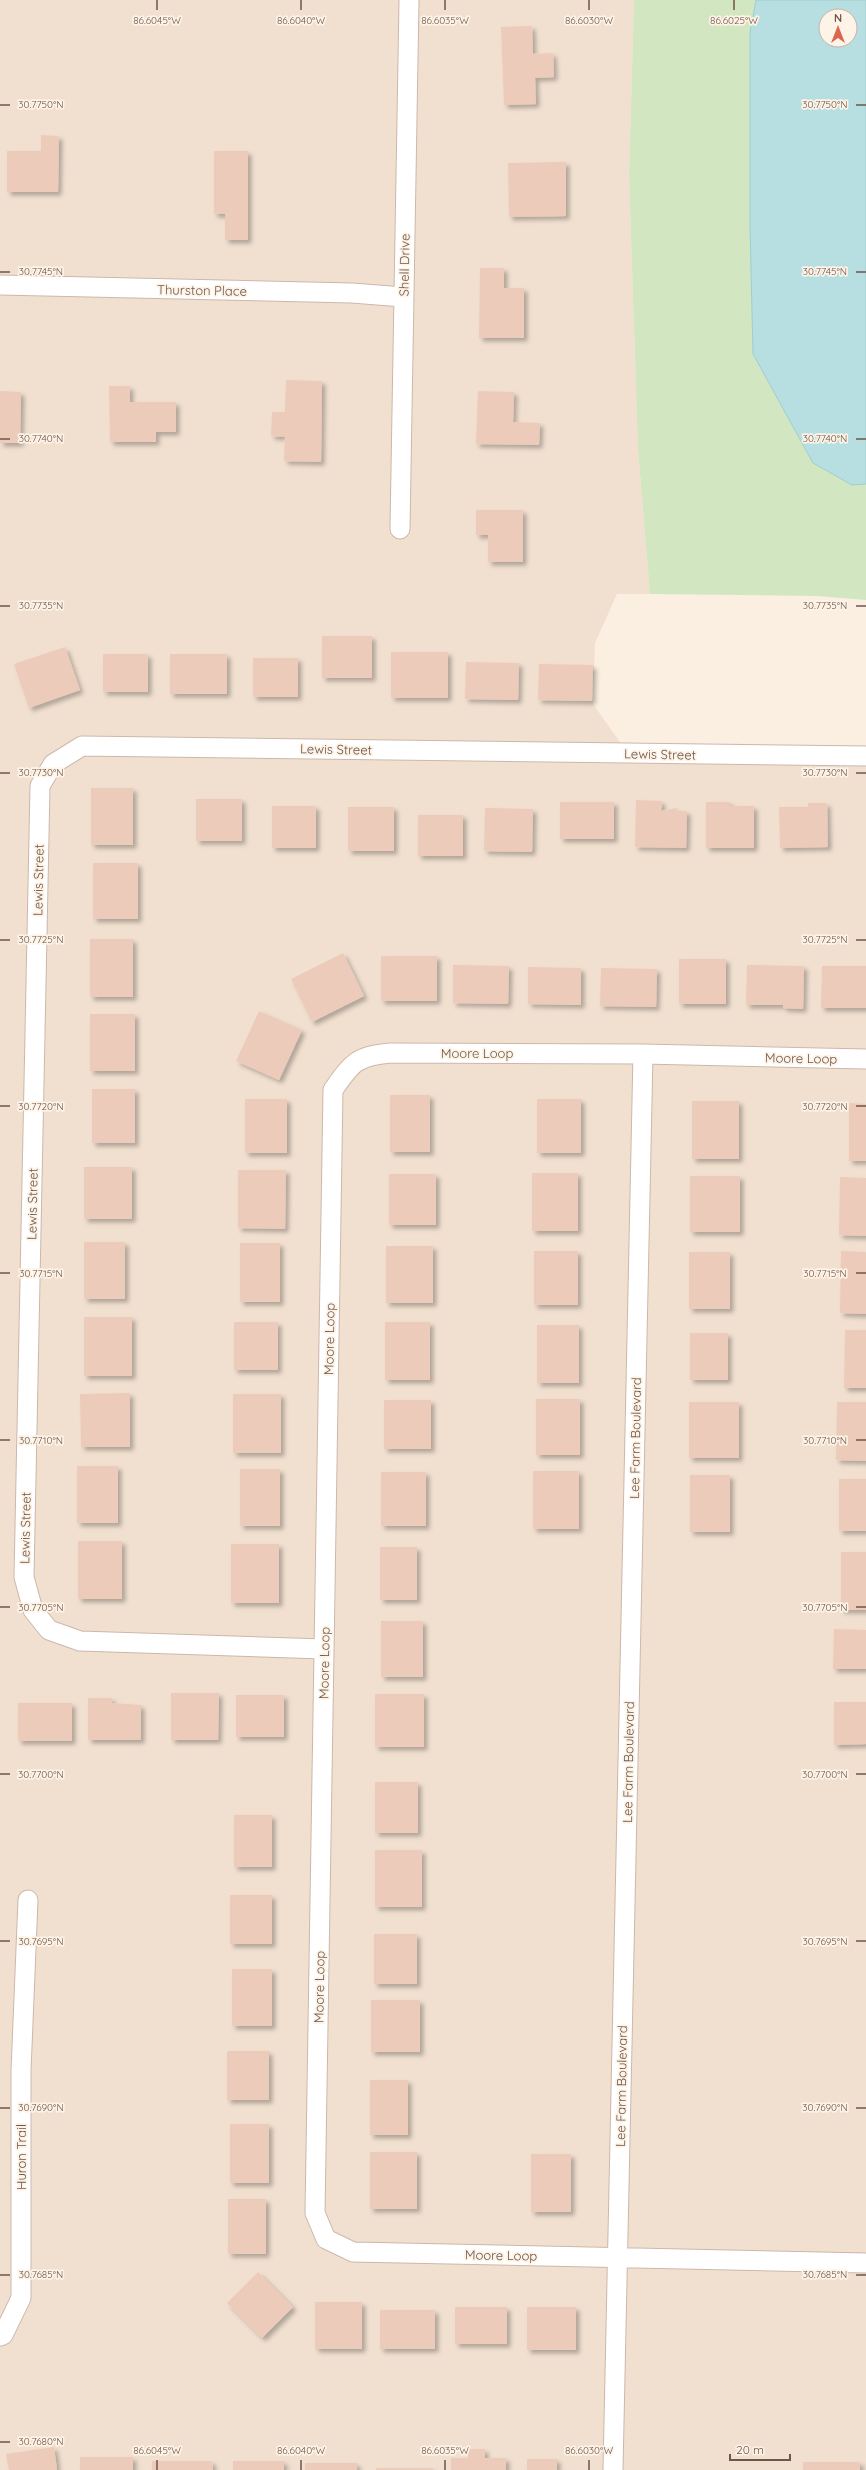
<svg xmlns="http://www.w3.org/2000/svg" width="866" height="2470" font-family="Quicksand,sans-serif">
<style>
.residential{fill:#f1e0d0}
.green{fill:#d2e6c1}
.water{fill:#b7dee1;stroke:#9eced2;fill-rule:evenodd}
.building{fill:#edcbba;filter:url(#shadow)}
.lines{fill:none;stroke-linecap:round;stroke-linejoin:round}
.street-casing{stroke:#ccb8ab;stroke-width:21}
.street{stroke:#fff;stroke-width:19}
.ticks{fill:none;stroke:#6f554a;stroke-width:1.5}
.labels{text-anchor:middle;stroke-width:3.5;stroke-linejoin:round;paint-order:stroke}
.street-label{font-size:13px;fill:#6f554a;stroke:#fdf3e6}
.ticks-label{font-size:10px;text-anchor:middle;fill:#6f554a;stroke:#fdf3e6;stroke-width:3.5;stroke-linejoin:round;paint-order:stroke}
</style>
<defs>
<filter id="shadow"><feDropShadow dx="3.5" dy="3.5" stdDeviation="2" flood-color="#0004"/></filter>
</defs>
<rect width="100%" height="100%" fill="#faefe1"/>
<!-- residential -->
<path class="residential" d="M 0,0 L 634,0 L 629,175 L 638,450 L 650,594 L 617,594 L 595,643 L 593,704 L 622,745 L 866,754 L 866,2470 L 0,2470 Z"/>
<!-- green -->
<path class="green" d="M 634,0 L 756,0 L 750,32 L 750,227 L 852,484 L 866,484 L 866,600 L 817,596 L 650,594 L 638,450 L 629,175 Z"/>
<!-- water -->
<path class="water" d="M 756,0 L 866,0 L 866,484 L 852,485 L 813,463 L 753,354 L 750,227 L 750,32 ZM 826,16 L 850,16 L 850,40 L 826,40 Z"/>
<!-- building -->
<path class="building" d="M 532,26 L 533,54 L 553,53 L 554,77 L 535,78 L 536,104 L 504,105 L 501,27 Z
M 41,135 L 59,136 L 58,192 L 7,192 L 7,151 L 41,151 Z
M 214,151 L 248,151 L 248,240 L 225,240 L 225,214 L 214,214 Z
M 566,162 L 566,216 L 509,217 L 508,163 Z
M 480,268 L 504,268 L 504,288 L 524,288 L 524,338 L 479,338 Z
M 286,380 L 322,381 L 321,462 L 284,461 L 285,437 L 271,436 L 272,412 L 285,412 Z
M 109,386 L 130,386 L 130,402 L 176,402 L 176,432 L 156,432 L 156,442 L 110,442 Z
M 0,391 L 21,392 L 20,443 L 0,443 Z
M 478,391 L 514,392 L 513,422 L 540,423 L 539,445 L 476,444 Z
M 476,510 L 523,510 L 523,562 L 488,562 L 488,535 L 476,535 Z
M 322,636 L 372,636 L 372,678 L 322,678 Z
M 65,647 L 80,690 L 29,708 L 14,664 Z
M 391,652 L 448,652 L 448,698 L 391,698 Z
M 103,654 L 148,654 L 148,692 L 103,692 Z
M 170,654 L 227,654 L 227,694 L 170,694 Z
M 253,658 L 298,658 L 298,697 L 253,697 Z
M 466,662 L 519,663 L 518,700 L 465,699 Z
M 539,664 L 593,665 L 592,701 L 538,700 Z
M 91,788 L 133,788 L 133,845 L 91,845 Z
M 196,799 L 242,799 L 242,841 L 196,841 Z
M 636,800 L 662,801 L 661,811 L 677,808 L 676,811 L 687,811 L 686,848 L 635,847 Z
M 560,802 L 614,802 L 614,839 L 560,839 Z
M 706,802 L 730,802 L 730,806 L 754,806 L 754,848 L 706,848 Z
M 808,803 L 827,803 L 828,847 L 780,848 L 779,807 L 808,807 Z
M 272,806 L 316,806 L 316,848 L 272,848 Z
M 348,807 L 394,807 L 394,851 L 348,851 Z
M 485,808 L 533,809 L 532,852 L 484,851 Z
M 418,815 L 463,815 L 463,856 L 418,856 Z
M 93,863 L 138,863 L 138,919 L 93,919 Z
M 90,939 L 133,939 L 133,997 L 90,997 Z
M 343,953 L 364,996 L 312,1022 L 291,979 Z
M 381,956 L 437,956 L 437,1001 L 381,1001 Z
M 679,959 L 726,959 L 726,1004 L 679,1004 Z
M 453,965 L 509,966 L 508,1004 L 453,1003 Z
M 747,965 L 804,966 L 803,1009 L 783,1008 L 783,1005 L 746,1005 Z
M 822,966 L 866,966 L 866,1008 L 821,1008 Z
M 528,967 L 581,968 L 581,1005 L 528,1004 Z
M 601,968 L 657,969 L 656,1007 L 600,1006 Z
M 259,1011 L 302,1030 L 279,1080 L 236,1061 Z
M 90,1014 L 135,1014 L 135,1071 L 90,1071 Z
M 92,1089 L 135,1089 L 135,1143 L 92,1143 Z
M 390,1095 L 430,1095 L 430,1152 L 390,1152 Z
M 245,1099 L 287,1099 L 287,1153 L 245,1153 Z
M 537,1099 L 581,1099 L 581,1153 L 537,1153 Z
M 692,1101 L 739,1101 L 739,1159 L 692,1159 Z
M 849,1103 L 866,1104 L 866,1161 L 849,1161 Z
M 84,1167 L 132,1167 L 132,1219 L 84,1219 Z
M 238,1170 L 286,1170 L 285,1229 L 238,1228 Z
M 532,1173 L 578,1173 L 578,1231 L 532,1231 Z
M 389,1174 L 436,1174 L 436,1225 L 389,1225 Z
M 690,1176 L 740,1176 L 740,1232 L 690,1232 Z
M 840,1177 L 866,1178 L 866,1236 L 839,1235 Z
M 84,1242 L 125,1242 L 125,1299 L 84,1299 Z
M 240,1243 L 280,1243 L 280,1302 L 240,1302 Z
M 386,1246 L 433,1246 L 433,1303 L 386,1303 Z
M 534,1251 L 578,1251 L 578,1305 L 534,1305 Z
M 841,1251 L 866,1252 L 866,1314 L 840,1313 Z
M 689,1252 L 730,1252 L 730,1309 L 689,1309 Z
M 84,1317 L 132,1317 L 132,1376 L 84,1376 Z
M 234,1322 L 278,1322 L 278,1370 L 234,1370 Z
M 385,1322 L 430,1322 L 430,1380 L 385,1380 Z
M 537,1325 L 579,1325 L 579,1383 L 537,1383 Z
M 845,1330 L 866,1330 L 866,1388 L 844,1388 Z
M 690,1333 L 728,1333 L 728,1380 L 690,1380 Z
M 130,1393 L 130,1447 L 81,1447 L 80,1394 Z
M 233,1394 L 281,1394 L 281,1453 L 233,1453 Z
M 536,1399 L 580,1399 L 580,1455 L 536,1455 Z
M 384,1400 L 431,1400 L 431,1449 L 384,1449 Z
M 689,1402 L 739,1402 L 739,1458 L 689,1458 Z
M 837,1402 L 866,1402 L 866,1461 L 836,1460 Z
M 77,1466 L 118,1466 L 118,1523 L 77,1523 Z
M 240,1469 L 280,1469 L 280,1526 L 240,1526 Z
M 533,1471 L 579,1471 L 579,1529 L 533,1529 Z
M 381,1472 L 426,1472 L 426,1526 L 381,1526 Z
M 690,1475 L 730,1475 L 730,1532 L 690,1532 Z
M 839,1479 L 866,1479 L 866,1531 L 839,1531 Z
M 78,1541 L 122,1541 L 122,1599 L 78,1599 Z
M 231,1544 L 279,1544 L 279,1603 L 231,1603 Z
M 380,1547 L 417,1547 L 417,1600 L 380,1600 Z
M 841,1552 L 866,1552 L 866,1610 L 841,1610 Z
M 381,1621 L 423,1621 L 423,1677 L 381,1677 Z
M 834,1629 L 866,1630 L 866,1669 L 833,1669 Z
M 171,1693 L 219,1693 L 218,1740 L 171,1740 Z
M 375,1694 L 424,1694 L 424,1747 L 375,1747 Z
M 236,1695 L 284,1695 L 284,1737 L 236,1737 Z
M 88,1698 L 112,1698 L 112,1703 L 141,1705 L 141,1740 L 88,1740 Z
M 834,1702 L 866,1702 L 866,1744 L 834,1745 Z
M 18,1703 L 72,1703 L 72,1741 L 18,1741 Z
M 375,1782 L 418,1782 L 418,1833 L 375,1833 Z
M 234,1815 L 272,1815 L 272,1867 L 234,1867 Z
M 375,1850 L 422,1850 L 422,1907 L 375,1907 Z
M 230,1895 L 272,1895 L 272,1944 L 230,1944 Z
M 374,1934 L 417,1934 L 417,1984 L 374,1984 Z
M 232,1969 L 272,1969 L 272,2026 L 232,2026 Z
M 371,2000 L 420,2000 L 420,2052 L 371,2052 Z
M 227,2051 L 269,2051 L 269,2100 L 227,2100 Z
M 370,2080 L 408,2080 L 408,2135 L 370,2135 Z
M 230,2124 L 269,2124 L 269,2183 L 230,2183 Z
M 370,2152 L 417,2152 L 417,2209 L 370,2209 Z
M 531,2154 L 571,2154 L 571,2212 L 531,2212 Z
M 228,2199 L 266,2199 L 266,2254 L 228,2254 Z
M 258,2272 L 293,2307 L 262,2338 L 227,2303 Z
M 315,2302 L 362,2302 L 362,2349 L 315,2349 Z
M 455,2307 L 507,2307 L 507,2344 L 455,2344 Z
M 527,2307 L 576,2307 L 576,2350 L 527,2350 Z
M 380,2310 L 435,2310 L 435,2349 L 380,2349 Z
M 54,2447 L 57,2470 L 9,2470 L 6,2454 Z
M 468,2449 L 485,2449 L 485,2458 L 506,2458 L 506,2470 L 451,2470 L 451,2458 L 468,2458 Z
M 80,2457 L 133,2457 L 133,2470 L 80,2470 Z
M 527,2459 L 557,2459 L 557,2470 L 527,2470 Z
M 152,2461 L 212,2461 L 213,2470 L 152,2470 Z
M 233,2461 L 284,2461 L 284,2470 L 233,2470 Z
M 803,2462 L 860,2462 L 860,2470 L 803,2470 Z
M 305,2463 L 357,2463 L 357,2470 L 305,2470 Z
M 376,2468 L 433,2468 L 433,2470 L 376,2470 Z"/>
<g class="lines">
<defs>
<path id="street" d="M 0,285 L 352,293 L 403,297
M 400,529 L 409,0
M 866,1059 L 643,1054 L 390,1053 C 356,1056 352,1063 333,1090 L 315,2213 L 326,2239 L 353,2252 L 866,2263
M 324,1649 L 80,1641 L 49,1630 L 33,1610 L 24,1577 L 40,786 L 53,764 L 82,746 L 866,756
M 0,2336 L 3,2335 L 21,2298 L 21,2071 L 28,1900
M 613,2470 L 643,1054"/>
</defs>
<!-- street casing -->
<use href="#street" class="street-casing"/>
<!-- street -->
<use href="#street" class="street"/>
</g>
<!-- ticks -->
<path class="ticks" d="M 157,0 L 157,10M 301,0 L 301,10M 445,0 L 445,10M 589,0 L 589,10M 734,0 L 734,10M 0,105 L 10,105M 856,105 L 866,105M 0,272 L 10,272M 856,272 L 866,272M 0,439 L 10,439M 856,439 L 866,439M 0,606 L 10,606M 856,606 L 866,606M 0,773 L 10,773M 856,773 L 866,773M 0,940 L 10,940M 856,940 L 866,940M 0,1106 L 10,1106M 856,1106 L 866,1106M 0,1273 L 10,1273M 856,1273 L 866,1273M 0,1440 L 10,1440M 856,1440 L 866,1440M 0,1607 L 10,1607M 856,1607 L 866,1607M 0,1774 L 10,1774M 856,1774 L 866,1774M 0,1941 L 10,1941M 856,1941 L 866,1941M 0,2108 L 10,2108M 856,2108 L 866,2108M 0,2275 L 10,2275M 856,2275 L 866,2275M 0,2442 L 10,2442M 157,2460 L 157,2470M 301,2460 L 301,2470M 445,2460 L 445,2470M 589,2460 L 589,2470"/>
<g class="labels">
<!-- street labels -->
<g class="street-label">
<text transform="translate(404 265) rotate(-89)" y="5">Shell Drive</text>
<text transform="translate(202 290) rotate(1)" y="5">Thurston Place</text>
<text transform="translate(336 749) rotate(1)" y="5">Lewis Street</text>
<text transform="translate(660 754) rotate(1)" y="5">Lewis Street</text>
<text transform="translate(38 880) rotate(-89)" y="5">Lewis Street</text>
<text x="477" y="1058">Moore Loop</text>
<text transform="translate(801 1058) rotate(1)" y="5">Moore Loop</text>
<text transform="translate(32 1204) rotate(-89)" y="5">Lewis Street</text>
<text transform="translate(329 1339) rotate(-89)" y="5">Moore Loop</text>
<text transform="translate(635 1438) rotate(-89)" y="5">Lee Farm Boulevard</text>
<text transform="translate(25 1528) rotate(-89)" y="5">Lewis Street</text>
<text transform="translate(324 1663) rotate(-89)" y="5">Moore Loop</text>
<text transform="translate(628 1762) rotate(-89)" y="5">Lee Farm Boulevard</text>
<text transform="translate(319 1987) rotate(-89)" y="5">Moore Loop</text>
<text transform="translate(621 2086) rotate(-89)" y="5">Lee Farm Boulevard</text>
<text transform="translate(21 2157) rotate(-90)" y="5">Huron Trail</text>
<text transform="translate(501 2255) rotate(1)" y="5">Moore Loop</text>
</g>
</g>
<g class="ticks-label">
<text x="157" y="24">86.6045°W</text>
<text x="301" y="24">86.6040°W</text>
<text x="445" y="24">86.6035°W</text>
<text x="589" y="24">86.6030°W</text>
<text x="734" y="24">86.6025°W</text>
<text x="41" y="108">30.7750°N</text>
<text x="825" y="108">30.7750°N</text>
<text x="41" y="275">30.7745°N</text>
<text x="825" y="275">30.7745°N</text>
<text x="41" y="442">30.7740°N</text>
<text x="825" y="442">30.7740°N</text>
<text x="41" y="609">30.7735°N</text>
<text x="825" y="609">30.7735°N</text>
<text x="41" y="776">30.7730°N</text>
<text x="825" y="776">30.7730°N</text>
<text x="41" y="943">30.7725°N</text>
<text x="825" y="943">30.7725°N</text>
<text x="41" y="1110">30.7720°N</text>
<text x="825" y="1110">30.7720°N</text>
<text x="41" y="1277">30.7715°N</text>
<text x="825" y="1277">30.7715°N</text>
<text x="41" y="1444">30.7710°N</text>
<text x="825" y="1444">30.7710°N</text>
<text x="41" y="1611">30.7705°N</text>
<text x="825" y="1611">30.7705°N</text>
<text x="41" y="1778">30.7700°N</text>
<text x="825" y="1778">30.7700°N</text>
<text x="41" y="1945">30.7695°N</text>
<text x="825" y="1945">30.7695°N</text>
<text x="41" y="2111">30.7690°N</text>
<text x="825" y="2111">30.7690°N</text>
<text x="41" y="2278">30.7685°N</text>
<text x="825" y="2278">30.7685°N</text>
<text x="41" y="2445">30.7680°N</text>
<text x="157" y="2454">86.6045°W</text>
<text x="301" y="2454">86.6040°W</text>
<text x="445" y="2454">86.6035°W</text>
<text x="589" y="2454">86.6030°W</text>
</g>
<!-- north arrow -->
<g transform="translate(838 28)"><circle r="19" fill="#fdf3e6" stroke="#c4b4a8"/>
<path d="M0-3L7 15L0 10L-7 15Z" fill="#dc654e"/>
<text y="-6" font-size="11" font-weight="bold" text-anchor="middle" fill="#6f554a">N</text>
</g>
<!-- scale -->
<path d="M730 2454v6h60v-6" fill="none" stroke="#6f554a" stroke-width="2"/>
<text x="736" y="2454" font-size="12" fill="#6f554a" stroke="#fdf3e6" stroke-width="3" paint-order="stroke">20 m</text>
</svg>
